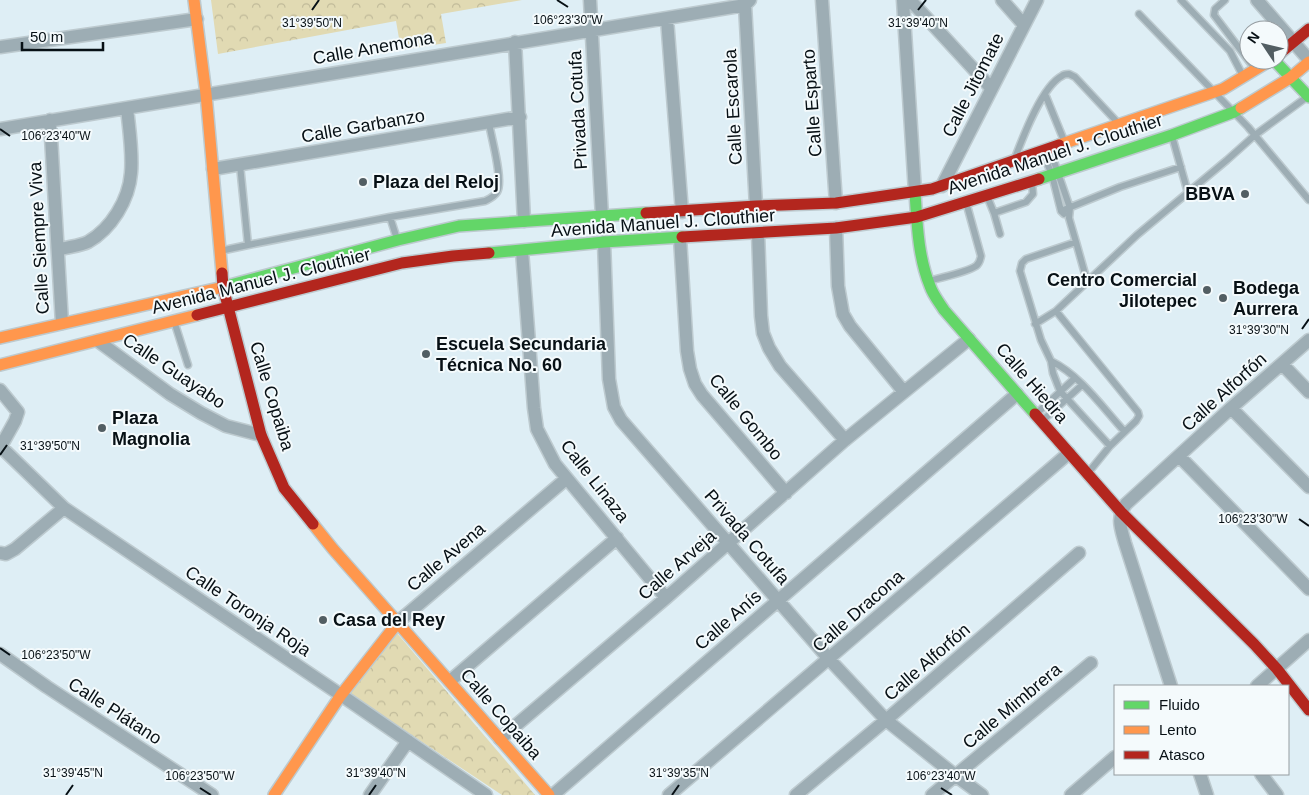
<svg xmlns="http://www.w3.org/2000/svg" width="1309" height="795" font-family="Helvetica,sans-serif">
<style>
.park{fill:url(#park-crowns)}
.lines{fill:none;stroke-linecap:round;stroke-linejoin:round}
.lane-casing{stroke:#bdcacf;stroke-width:9}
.street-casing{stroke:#bdcacf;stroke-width:15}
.fast-casing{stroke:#bdcacf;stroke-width:14}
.slow-casing{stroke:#bdcacf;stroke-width:14}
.jam-casing{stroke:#bdcacf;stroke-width:14}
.lane{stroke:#9dadb4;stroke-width:6}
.street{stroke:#9dadb4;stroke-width:12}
.fast{stroke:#63d668;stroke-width:11}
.slow{stroke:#ff974d;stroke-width:11}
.jam{stroke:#b3261e;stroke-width:11}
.ticks{fill:none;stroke:#071015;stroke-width:2}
.poi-dot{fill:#525e63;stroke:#f4fafc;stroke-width:2}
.labels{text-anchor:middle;stroke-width:4;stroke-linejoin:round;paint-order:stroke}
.street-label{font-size:18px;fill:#071015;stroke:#f4fafc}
.poi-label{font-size:18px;font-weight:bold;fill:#071015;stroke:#f4fafc;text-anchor:start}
.ticks-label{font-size:12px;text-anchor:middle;fill:#071015;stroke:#f4fafc;stroke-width:4;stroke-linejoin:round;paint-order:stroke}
</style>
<defs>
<pattern id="park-crowns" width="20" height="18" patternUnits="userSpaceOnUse" patternTransform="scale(1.25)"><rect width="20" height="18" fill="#e1dab3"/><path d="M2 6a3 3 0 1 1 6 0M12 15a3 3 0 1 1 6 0" fill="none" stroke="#c0ba99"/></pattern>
</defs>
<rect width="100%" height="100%" fill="#deeef5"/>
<!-- park -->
<path class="park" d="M 211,0 L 522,0 L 441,14 L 446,43 L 401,50 L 396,21 L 218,54 Z
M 396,632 L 535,795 L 502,795 L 350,694 Z"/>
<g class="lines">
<defs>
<path id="lane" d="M 1181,0 L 1230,51 L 1243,76
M 1225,0 L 1215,9 L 1214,15 L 1255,69
M 1139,14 L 1248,127 L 1309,200
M 1045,94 L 1065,143
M 1172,136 L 1188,193
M 1050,150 L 1070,208 L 1069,218 L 1076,242
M 1043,153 L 1052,175 L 1061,211 L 1064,214
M 1015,158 C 1023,137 1042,86 1062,76 C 1064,74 1067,74 1069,74 L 1075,77 L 1119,124
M 240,165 L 248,245 L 390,217 L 485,201 C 489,199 494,197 497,192 C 504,181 491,137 489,123
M 987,196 L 994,213 L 1026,202 L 1033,194 L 1032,182
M 1061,211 L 1120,187 L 1181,167
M 994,213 L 1000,234
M 390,217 L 397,239
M 220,251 L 248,245
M 929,281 C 942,277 965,273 976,266 C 980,263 980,260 981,256 L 966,202
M 1087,281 L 1076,242 L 1026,259 L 1022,263 L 1020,271 L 1041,340 L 1051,361 L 1053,373 L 1060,391 L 1110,446
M 1056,311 L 1138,412 L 1139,416 L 1136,421 L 1110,446 L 1088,473
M 174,321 L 188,365
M 1035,324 L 1056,311 L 1137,235 L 1227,160 L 1255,135 L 1307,97
M 1051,361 C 1080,375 1103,408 1124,431
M 1036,414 L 1075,378
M 1042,421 L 1082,385"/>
<path id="street" d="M 590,0 L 602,217
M 822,0 L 836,203
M 903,0 L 915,192
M 910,0 L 991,88
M 1002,0 L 1024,25
M 1257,0 L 1309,60
M 745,5 L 756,206
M 667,19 L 682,212
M 515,42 L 524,221
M 0,47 L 197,19
M 50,120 L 62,323
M 0,129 L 745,5 L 750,0
M 213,169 L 520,117
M 942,186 L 1037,0
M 836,228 L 838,286 L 843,314 L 850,326 L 904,392
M 758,233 L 761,316 L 763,333 L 769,348 L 780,366 L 845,440
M 680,238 L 687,351 L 690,369 L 695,384 L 702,395 L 786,493
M 604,242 L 609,379 L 614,407 L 621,420 L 829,659 L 886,720 L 956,776 L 982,795
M 58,250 C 67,247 80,246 88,242 C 111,229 129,200 131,173 C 133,153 129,128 127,108
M 522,251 L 534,408 L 537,429 L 555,464 L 666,598
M 98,341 L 170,394 L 201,413 L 226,426 L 261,435
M 1282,364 L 1309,392
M 0,390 L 18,412 L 15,421 L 1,446
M 1231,408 L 1309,487
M 0,446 L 64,508 L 341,695 L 486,795
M 1179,456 L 1309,589
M 0,553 L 6,554 L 15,549 L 64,508
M 398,622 L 566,479
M 0,654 L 47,687 L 212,795
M 450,681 L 617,538
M 1171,686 L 1125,543 C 1121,528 1116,518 1126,504 L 1231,408 L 1309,340
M 1257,686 L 1309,640
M 500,739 L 666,598 L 845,440 L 969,339
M 1200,774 L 1207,795
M 1261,774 L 1277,795
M 370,795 L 408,741
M 553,795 L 1017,394
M 669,795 L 1069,453
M 796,795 L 886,720 L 1079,553
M 932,795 L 1091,663
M 1071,795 L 1115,757"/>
<path id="fast" d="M 1274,60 L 1309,97
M 1039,179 L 1172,135 L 1234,112 L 1241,108
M 915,192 C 917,223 918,257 930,286 C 933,295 939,302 944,310 L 1035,414
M 489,253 L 604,242 L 682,237
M 219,288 L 398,240 L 459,226 L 646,213"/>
<path id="slow" d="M 194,0 L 206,94 L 222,273
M 1241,108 L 1290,78 L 1309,62
M 1059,145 L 1223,89 L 1271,60
M 0,338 L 219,288
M 0,365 L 197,315
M 313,524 L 333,549 L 549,795
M 274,795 L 341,695 L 398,622"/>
<path id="jam" d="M 1279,54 L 1309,29
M 646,213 L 756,206 L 836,203 L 932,189 L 1059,145
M 682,237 L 836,228 L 917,217 L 1039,179
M 222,273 L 223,287 L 261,435 L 284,488 L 313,524
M 197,315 L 402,263 L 453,256 L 489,253
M 1035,414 L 1121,512 L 1254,644 L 1277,669 L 1309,710"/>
</defs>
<!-- lane casing -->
<use href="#lane" class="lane-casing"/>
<!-- street casing -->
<use href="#street" class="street-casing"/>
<!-- fast casing -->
<use href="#fast" class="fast-casing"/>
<!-- slow casing -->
<use href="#slow" class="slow-casing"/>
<!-- jam casing -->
<use href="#jam" class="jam-casing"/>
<!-- lane -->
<use href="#lane" class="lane"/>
<!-- street -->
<use href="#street" class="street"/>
<!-- fast -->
<use href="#fast" class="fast"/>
<!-- slow -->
<use href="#slow" class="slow"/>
<!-- jam -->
<use href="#jam" class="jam"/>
</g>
<!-- ticks -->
<path class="ticks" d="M 557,0 L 568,7M 312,10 L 319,0M 918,10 L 926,0M 0,129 L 10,136M 1302,329 L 1309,319M 0,455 L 7,445M 1299,519 L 1309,526M 0,648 L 10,655M 200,788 L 211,795M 941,788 L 952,795M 66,795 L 73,785M 369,795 L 376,785M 672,795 L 679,785"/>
<!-- markers -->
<g class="poi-dot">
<circle cx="363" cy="182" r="5"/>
<circle cx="1245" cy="194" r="5"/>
<circle cx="1207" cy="290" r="5"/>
<circle cx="1223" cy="298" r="5"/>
<circle cx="426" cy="354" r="5"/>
<circle cx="102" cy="428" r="5"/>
<circle cx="323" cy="620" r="5"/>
</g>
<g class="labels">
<!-- street labels -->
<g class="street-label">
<text transform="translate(373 48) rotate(-10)" y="6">Calle Anemona</text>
<text transform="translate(973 85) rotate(-63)" y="6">Calle Jitomate</text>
<text transform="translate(812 103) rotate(-94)" y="6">Calle Esparto</text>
<text transform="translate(733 107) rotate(-93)" y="6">Calle Escarola</text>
<text transform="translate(578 110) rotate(-93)" y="6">Privada Cotufa</text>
<text transform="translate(363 126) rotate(-10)" y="6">Calle Garbanzo</text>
<text transform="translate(1055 154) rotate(-18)" y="6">Avenida Manuel J. Clouthier</text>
<text transform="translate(663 223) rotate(-4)" y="6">Avenida Manuel J. Clouthier</text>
<text transform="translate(39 238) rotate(-93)" y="6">Calle Siempre Viva</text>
<text transform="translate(261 281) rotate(-14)" y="6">Avenida Manuel J. Clouthier</text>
<text transform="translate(174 371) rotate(34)" y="6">Calle Guayabo</text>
<text transform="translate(1032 383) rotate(49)" y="6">Calle Hiedra</text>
<text transform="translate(1224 392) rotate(-42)" y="6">Calle Alforfón</text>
<text transform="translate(272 396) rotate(73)" y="6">Calle Copaiba</text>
<text transform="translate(746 417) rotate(51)" y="6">Calle Gombo</text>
<text transform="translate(595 481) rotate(52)" y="6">Calle Linaza</text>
<text transform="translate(747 537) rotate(49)" y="6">Privada Cotufa</text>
<text transform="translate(446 557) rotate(-40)" y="6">Calle Avena</text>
<text transform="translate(677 565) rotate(-41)" y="6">Calle Arveja</text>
<text transform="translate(248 611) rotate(34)" y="6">Calle Toronja Roja</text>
<text transform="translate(858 611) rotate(-41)" y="6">Calle Dracona</text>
<text transform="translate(728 620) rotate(-41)" y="6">Calle Anís</text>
<text transform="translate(927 662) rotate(-41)" y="6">Calle Alforfón</text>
<text transform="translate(1012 706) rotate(-40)" y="6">Calle Mimbrera</text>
<text transform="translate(115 711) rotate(33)" y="6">Calle Plátano</text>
<text transform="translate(501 714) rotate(49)" y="6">Calle Copaiba</text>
</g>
<!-- poi labels -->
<g class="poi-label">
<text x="373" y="188">Plaza del Reloj</text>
<text x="1235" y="200" text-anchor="end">BBVA</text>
<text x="1197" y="286" text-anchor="end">Centro Comercial<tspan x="1197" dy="21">Jilotepec</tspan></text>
<text x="1233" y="294">Bodega<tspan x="1233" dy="21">Aurrera</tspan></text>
<text x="436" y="350">Escuela Secundaria<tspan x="436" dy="21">Técnica No. 60</tspan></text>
<text x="112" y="424">Plaza<tspan x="112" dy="21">Magnolia</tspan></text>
<text x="333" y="626">Casa del Rey</text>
</g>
</g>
<g class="ticks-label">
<text x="568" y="24">106°23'30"W</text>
<text x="312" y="27">31°39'50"N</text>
<text x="918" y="27">31°39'40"N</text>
<text x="56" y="140">106°23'40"W</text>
<text x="1259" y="334">31°39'30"N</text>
<text x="50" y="450">31°39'50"N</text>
<text x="1253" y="523">106°23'30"W</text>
<text x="56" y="659">106°23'50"W</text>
<text x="73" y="777">31°39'45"N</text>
<text x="376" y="777">31°39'40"N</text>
<text x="679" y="777">31°39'35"N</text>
<text x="200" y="780">106°23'50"W</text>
<text x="941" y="780">106°23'40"W</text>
</g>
<!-- legend -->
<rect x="1114" y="685" width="175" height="90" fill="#f4fafc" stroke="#959ca0"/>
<rect x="1124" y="701" width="25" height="8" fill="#63d668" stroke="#959ca0"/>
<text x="1159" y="710" font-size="15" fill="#071015">Fluido</text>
<rect x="1124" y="726" width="25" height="8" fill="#ff974d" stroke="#959ca0"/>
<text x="1159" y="735" font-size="15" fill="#071015">Lento</text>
<rect x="1124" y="751" width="25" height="8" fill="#b3261e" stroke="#959ca0"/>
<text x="1159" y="760" font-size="15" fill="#071015">Atasco</text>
<!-- north arrow -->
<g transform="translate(1264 45) rotate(305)"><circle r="24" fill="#f4fafc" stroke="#959ca0"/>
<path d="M0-4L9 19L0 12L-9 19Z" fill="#525e63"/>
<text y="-8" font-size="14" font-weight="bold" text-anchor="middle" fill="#071015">N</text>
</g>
<!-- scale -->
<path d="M22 42v8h81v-8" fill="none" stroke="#071015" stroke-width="2.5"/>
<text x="30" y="42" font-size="15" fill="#071015" stroke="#f4fafc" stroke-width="4" paint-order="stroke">50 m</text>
</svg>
